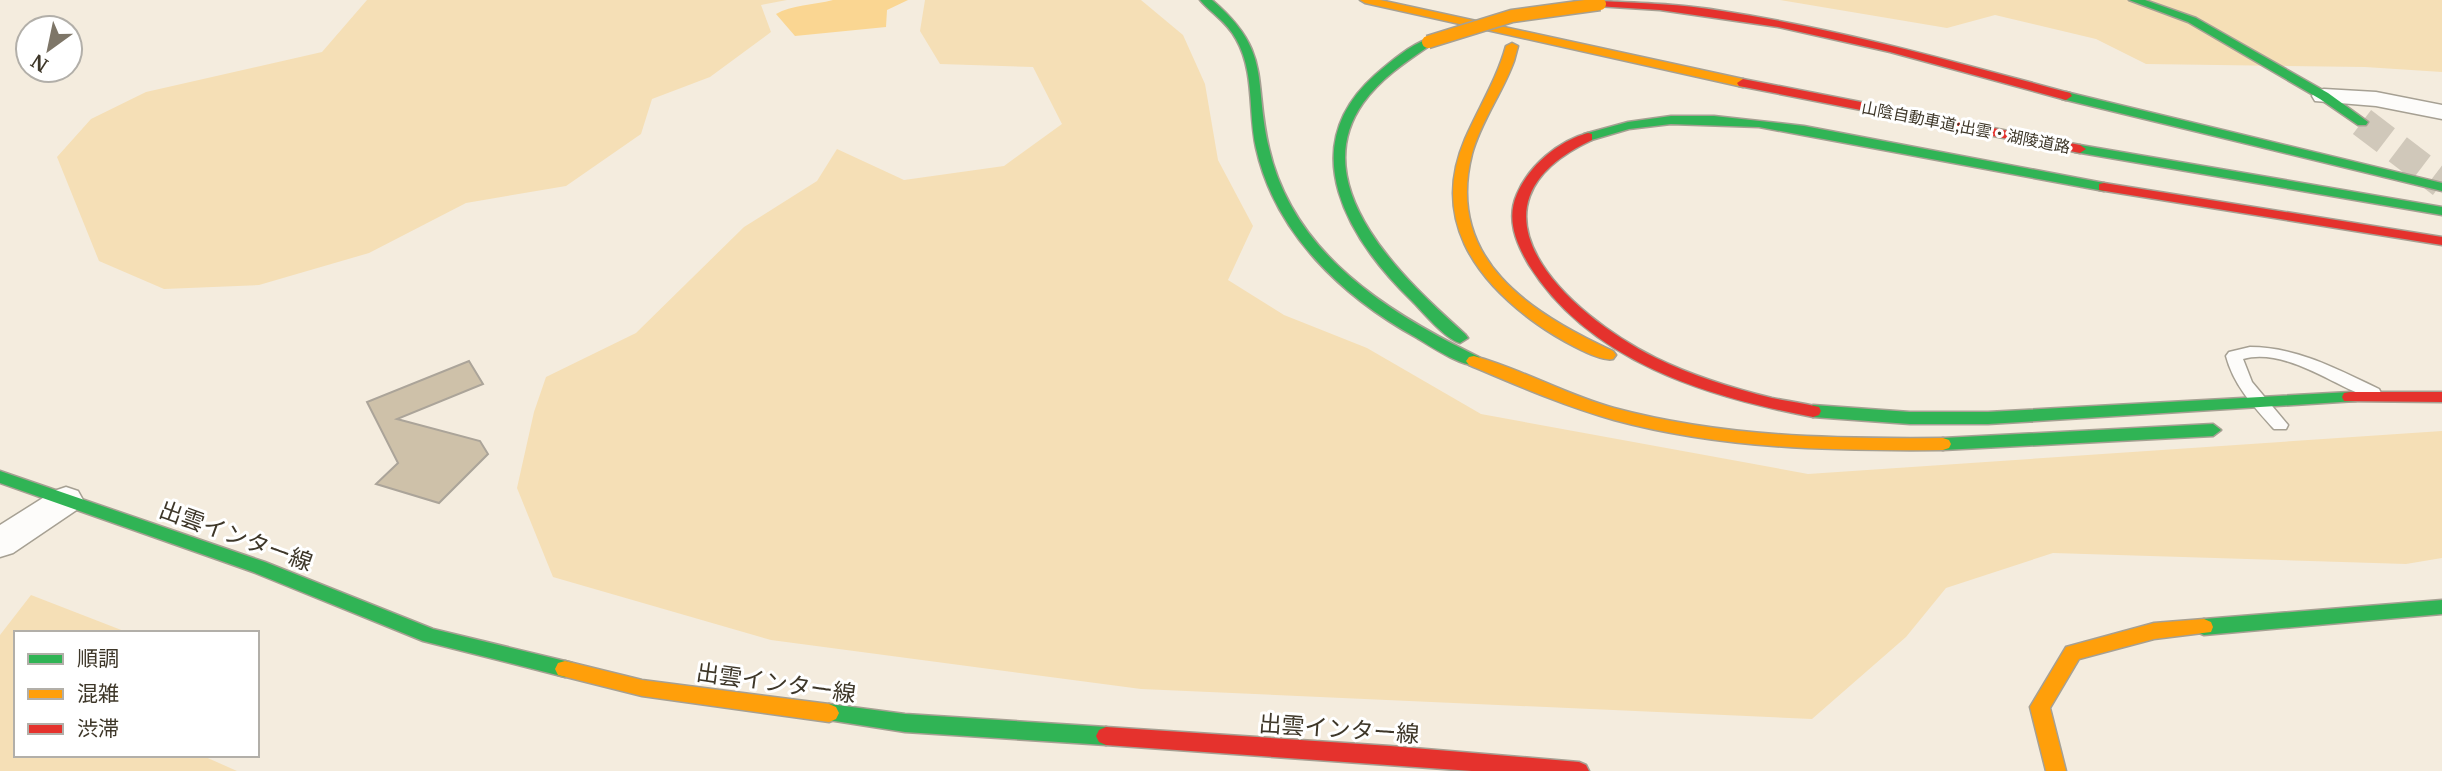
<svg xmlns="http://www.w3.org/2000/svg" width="2442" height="771" font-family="Merriweather,'Noto Sans JP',serif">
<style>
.green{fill:#f5dfb6}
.water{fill:#fad692}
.building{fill:#cec1a9;stroke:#aba499;stroke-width:2}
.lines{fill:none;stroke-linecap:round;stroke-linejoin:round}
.secondary-tunnel{stroke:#d0c8ba;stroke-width:30;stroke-dasharray:30 15;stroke-linecap:butt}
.lane-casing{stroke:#a6a093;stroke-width:3}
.street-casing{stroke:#a6a093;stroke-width:3}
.fast-casing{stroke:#a6a093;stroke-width:3}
.slow-casing{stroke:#a6a093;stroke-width:3}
.jam-casing{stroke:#a6a093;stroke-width:3}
.lane{fill:#fdfcfa;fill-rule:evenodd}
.street{fill:#fdfcfa;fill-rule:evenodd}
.fast{fill:#30b455;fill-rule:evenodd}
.slow{fill:#ff9f0a;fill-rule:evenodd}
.jam{fill:#e5322d;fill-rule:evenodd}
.slow-bridge-casing{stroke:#a6a093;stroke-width:15;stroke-linecap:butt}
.slow-bridge{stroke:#ff9f0a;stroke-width:12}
.labels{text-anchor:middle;stroke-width:6;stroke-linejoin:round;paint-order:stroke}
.far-street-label{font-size:16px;fill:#3e3729;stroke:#fff}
.near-street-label{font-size:23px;fill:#3e3729;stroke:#fff}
</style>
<rect width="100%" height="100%" fill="#f4ecde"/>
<!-- green -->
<path class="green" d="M 367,0 L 787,0 L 761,5 L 771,32 L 710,77 L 652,99 L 641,134 L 566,186 L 466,203 L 369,253 L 259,285 L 164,289 L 99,261 L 57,157 L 91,119 L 146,92 L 322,52 Z
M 925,0 L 1141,0 L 1183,35 L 1205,84 L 1218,160 L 1253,226 L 1228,280 L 1284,315 L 1367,348 L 1481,414 L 1808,474 L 2442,431 L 2442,558 L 2406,564 L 2053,553 L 1946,588 L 1906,637 L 1812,719 L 1141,689 L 771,640 L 553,577 L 517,488 L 534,412 L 546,377 L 636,333 L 744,227 L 817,181 L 837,149 L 904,180 L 1004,166 L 1062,124 L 1033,67 L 940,64 L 920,31 Z
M 1780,0 L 2442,0 L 2442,72 L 2365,67 L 2146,64 L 2096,39 L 1995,15 L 1947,28 Z
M 31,595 L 129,633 L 16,633 L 16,755 L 201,755 L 237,771 L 0,771 L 0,635 Z"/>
<!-- water -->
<path class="water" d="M 833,0 L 908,0 L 887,10 L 886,27 L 795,36 L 776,14 C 791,5 814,5 833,0 Z"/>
<!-- building -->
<path class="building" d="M 469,361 L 483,384 L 397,419 L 480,441 L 488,454 L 439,503 L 376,484 L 398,463 L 367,402 Z"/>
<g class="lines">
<!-- secondary-tunnel -->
<path class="secondary-tunnel" d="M 2362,122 L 2442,183"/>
<defs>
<path id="lane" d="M 2250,347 C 2297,347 2337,369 2379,389 L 2381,393 L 2379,397 C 2355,403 2293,345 2243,359 L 2252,382 L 2288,425 L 2286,429 L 2274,429 C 2254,407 2234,386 2226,356 L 2229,352 Z"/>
<path id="street" d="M 2324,89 L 2376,92 L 2442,105 L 2442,119 L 2376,106 L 2315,101 L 2312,96 L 2315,91 Z
M 66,487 L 78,491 L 83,500 L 78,509 L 13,553 L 0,557 L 0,525 L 54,491 Z"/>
<path id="fast" d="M 1200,0 L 1212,0 C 1273,52 1253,80 1269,148 C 1293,254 1388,313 1479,357 L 1482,361 L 1479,365 C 1465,369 1430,346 1417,338 C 1343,297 1275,234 1256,148 C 1248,112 1255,72 1236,39 C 1227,22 1211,13 1200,0 Z
M 2129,0 L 2145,0 L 2196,18 L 2328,93 L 2368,122 L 2366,125 L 2358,125 L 2320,99 L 2188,22 Z
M 1428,39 L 1432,40 L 1432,44 C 1407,61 1381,78 1363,103 C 1303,188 1408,283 1465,334 L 1468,338 L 1460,343 C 1445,339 1423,312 1412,301 C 1348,239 1293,148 1375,75 C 1390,62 1410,45 1428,39 Z
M 2066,92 L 2442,183 L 2442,191 L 2062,99 L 2062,93 Z
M 1671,116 L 1714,116 L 1804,126 L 2104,183 L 2111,187 L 2104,191 L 1759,127 L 1671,124 L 1629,129 L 1588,141 L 1582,137 L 1584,134 L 1628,122 Z
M 2080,145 L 2442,207 L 2442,215 L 2075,152 L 2074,149 Z
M 2350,392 L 2356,393 L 2358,397 L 2356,401 L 1988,424 L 1910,424 L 1813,417 L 1805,411 L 1813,405 L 1910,412 L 1988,412 Z
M 2213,424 L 2221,430 L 2213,436 L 1943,450 L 1937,448 L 1935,444 L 1937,440 L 1943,438 Z
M 0,471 L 265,562 L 433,629 L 565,661 L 572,663 L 575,669 L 572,675 L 565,677 L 423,641 L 253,572 L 0,483 Z
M 2442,600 L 2442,614 L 2204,635 L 2197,632 L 2195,627 L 2197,622 L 2204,619 Z
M 829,704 L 905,714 L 1106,727 L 1113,730 L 1116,736 L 1113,742 L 1106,745 L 905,732 L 822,719 L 819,713 L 822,707 Z"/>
<path id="slow" d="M 1360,0 L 1380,0 L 1743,79 L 1749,83 L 1743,87 L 1365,3 Z
M 1512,43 L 1518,46 L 1514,61 C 1503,92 1481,121 1472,154 C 1445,259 1530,313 1613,351 L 1616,355 L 1613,359 C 1598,363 1551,334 1537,324 C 1474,279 1431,218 1465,139 C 1479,107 1497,79 1506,46 Z
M 1474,356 C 1522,369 1566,395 1614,408 C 1722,437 1832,439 1943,438 L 1949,440 L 1951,444 L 1949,448 L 1943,450 C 1832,451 1721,449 1614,420 C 1564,406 1516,385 1469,365 L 1466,361 L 1469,357 Z
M 2204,619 L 2211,622 L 2213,627 L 2211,632 L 2154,639 L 2079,659 L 2050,708 L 2066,771 L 2046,771 L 2030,707 L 2066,647 L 2154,623 Z
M 565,661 L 642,680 L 829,704 L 836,707 L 839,713 L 836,719 L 829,722 L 642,696 L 558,675 L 555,669 L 558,663 Z"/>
<path id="jam" d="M 1600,1 C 1641,3 1682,4 1722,11 C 1840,29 1955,62 2070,93 L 2072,96 L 2066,100 L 1890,52 L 1778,27 L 1660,10 L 1596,6 L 1596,2 Z
M 1743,79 L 2080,145 L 2086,149 L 2080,153 L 1739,86 L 1737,83 Z
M 1588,133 L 1592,134 L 1592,140 C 1450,206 1569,315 1656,358 C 1693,376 1732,388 1772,398 C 1787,401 1803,403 1819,407 L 1821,411 L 1819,415 L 1813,417 C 1707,397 1589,361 1529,265 C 1516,243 1506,219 1517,194 C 1529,166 1558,141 1588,133 Z
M 2104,183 L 2442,237 L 2442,245 L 2099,190 L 2099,184 Z
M 2350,392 L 2442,392 L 2442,402 L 2344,401 L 2342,397 L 2344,393 Z
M 1106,727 L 1390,746 L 1579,762 L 1586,765 L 1589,771 L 1472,771 L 1106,745 L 1099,742 L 1096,736 L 1099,730 Z"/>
</defs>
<!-- lane casing -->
<use href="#lane" class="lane-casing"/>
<!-- street casing -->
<use href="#street" class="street-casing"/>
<!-- fast casing -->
<use href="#fast" class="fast-casing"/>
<!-- slow casing -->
<use href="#slow" class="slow-casing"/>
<!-- jam casing -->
<use href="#jam" class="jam-casing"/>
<!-- lane -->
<use href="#lane" class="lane"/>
<!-- street -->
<use href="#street" class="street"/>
<!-- fast -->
<use href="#fast" class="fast"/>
<!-- slow -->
<use href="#slow" class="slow"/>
<!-- jam -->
<use href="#jam" class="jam"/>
<defs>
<path id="slow-bridge" d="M 1428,42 L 1512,16 L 1600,4"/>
</defs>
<!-- slow-bridge casing -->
<use href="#slow-bridge" class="slow-bridge-casing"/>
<!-- slow-bridge -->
<use href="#slow-bridge" class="slow-bridge"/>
</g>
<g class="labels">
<!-- far-street labels -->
<g class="far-street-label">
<text transform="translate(1966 127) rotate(11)" y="6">山陰自動車道;出雲・湖陵道路</text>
</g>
<!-- near-street labels -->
<g class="near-street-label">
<text transform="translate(236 536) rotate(20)" y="8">出雲インター線</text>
<text transform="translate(776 683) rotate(8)" y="8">出雲インター線</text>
<text transform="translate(1339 729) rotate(4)" y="8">出雲インター線</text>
</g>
</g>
<!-- legend -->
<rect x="14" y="631" width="245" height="126" fill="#ffffff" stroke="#b2afa9" stroke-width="2"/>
<rect x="28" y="654" width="35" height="10" fill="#30b455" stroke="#b2afa9" stroke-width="2"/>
<text x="77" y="666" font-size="21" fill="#3e3729">順調</text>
<rect x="28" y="689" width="35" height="10" fill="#ff9f0a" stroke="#b2afa9" stroke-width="2"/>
<text x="77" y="701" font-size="21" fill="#3e3729">混雑</text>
<rect x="28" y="724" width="35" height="10" fill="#e5322d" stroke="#b2afa9" stroke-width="2"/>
<text x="77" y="736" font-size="21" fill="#3e3729">渋滞</text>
<!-- north arrow -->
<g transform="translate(49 49) rotate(213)"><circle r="33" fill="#ffffff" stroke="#b2afa9" stroke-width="2"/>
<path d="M0-5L12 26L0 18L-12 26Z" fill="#7e7668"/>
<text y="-10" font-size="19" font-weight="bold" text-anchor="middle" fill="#3e3729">N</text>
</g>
</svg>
